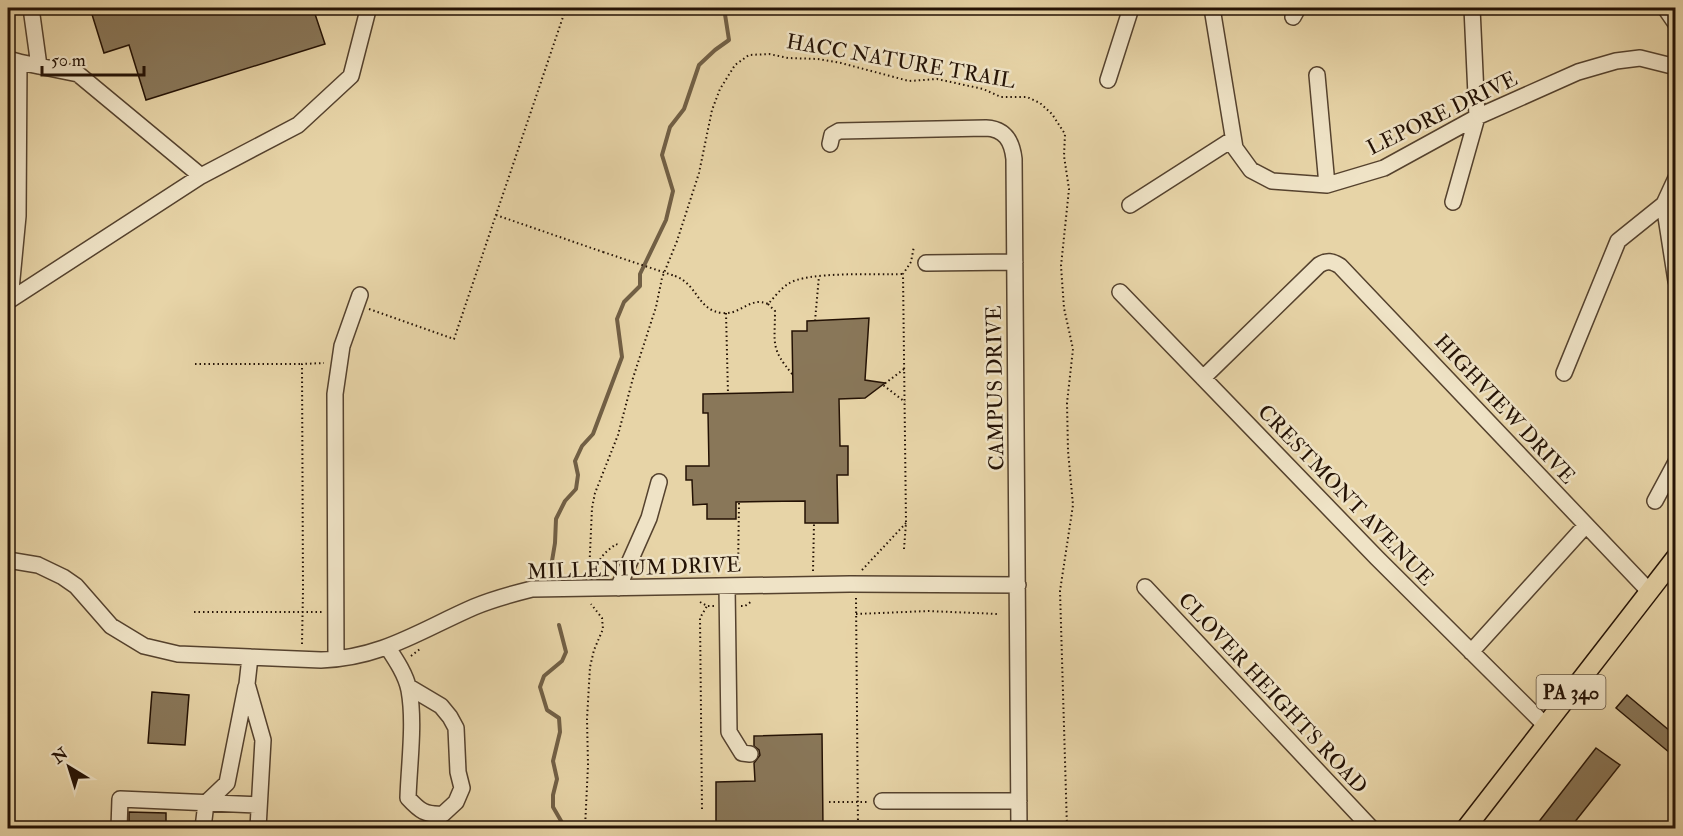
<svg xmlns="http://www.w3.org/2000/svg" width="1683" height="836" font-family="'IM FELL Double Pica',serif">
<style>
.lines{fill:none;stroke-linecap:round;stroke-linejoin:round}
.stream{stroke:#715f45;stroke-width:4}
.building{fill:#897759;stroke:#241205;stroke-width:1.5}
.minor-casing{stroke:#55422e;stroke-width:18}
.major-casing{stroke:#241205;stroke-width:21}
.path{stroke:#241205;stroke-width:2;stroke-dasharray:1.5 3;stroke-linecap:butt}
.minor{stroke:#efe3c6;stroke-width:15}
.major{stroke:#e7d4a7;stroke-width:18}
.path-bridge{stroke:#241205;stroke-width:2;stroke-dasharray:1.5 3;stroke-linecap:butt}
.labels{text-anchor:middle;stroke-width:5;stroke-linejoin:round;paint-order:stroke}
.shield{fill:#efe3c6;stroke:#61513f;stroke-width:1.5}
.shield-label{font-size:20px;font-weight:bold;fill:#241205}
.street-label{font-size:21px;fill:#241205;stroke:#efe3c6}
</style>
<rect width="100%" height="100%" fill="#e7d4a7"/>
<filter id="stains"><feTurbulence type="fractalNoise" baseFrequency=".00333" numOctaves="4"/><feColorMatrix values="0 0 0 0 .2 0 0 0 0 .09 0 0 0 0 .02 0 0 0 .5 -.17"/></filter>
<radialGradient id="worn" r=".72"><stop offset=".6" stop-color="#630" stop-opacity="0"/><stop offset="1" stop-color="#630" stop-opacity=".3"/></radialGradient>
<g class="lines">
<!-- stream -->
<path class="stream" d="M 552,561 L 555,543 L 556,519 L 565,501 L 576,489 L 578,475 L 575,461 L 582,446 L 593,434 L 622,357 L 617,319 L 624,302 L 640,286 L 640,274 L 666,220 L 673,191 L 662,155 L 670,127 L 684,109 L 699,65 L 715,50 L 729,40 L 724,8
M 559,625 L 566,652 L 562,661 L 544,676 L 540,687 L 547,710 L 559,718 L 560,732 L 553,761 L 557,779 L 553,795 L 553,807 L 564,826 L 563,828"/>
</g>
<!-- building -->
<path class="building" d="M 90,8 L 313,8 L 325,44 L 146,100 L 129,45 L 104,53 Z
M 869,318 L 865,380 L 885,383 L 865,398 L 839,399 L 840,446 L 848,446 L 848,475 L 837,475 L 838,523 L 805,523 L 805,501 L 736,502 L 736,519 L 707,519 L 707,504 L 693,505 L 692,480 L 686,480 L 686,466 L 709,466 L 708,413 L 703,413 L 703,394 L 793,392 L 792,331 L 807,331 L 807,321 Z
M 152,692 L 189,695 L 185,745 L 148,743 Z
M 1627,695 L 1676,736 L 1676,758 L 1616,708 Z
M 822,734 L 823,828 L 716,828 L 716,782 L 755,781 L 754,763 L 760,755 L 759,750 L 754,746 L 754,736 Z
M 1596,748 L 1620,765 L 1570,828 L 1534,828 Z
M 129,812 L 166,813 L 166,828 L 129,828 Z"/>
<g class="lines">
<defs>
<path id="minor" d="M 31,8 L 39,66
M 1212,8 L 1235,148 L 1251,170 L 1272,181 L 1327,185 L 1384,168 L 1477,117 L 1578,72 L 1616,61 L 1640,58 L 1676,67
M 1665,8 L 1676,24
M 1293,17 L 1298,8
M 8,59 L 19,62 L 18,216 L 10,300 L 8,300
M 19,62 L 78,74 L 201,176 L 298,125 L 351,76 L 368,10 L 366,8
M 1317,75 L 1327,185
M 1108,80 L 1131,8
M 830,144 L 832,135 L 839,131 L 986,128 C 1005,129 1012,141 1014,159 L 1019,828
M 1676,178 L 1664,204 L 1676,281
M 1453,202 L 1477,117 L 1472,8
M 1130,205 L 1233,139
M 926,263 L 1015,262
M 1120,292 L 1377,558 L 1545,725
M 10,300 L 201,176
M 1564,373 L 1618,241 L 1664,204
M 1203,378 L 1319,265 C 1327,260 1332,261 1340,266 L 1648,590
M 1655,501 L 1676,462
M 8,560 L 38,565 L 63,577 L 76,586 L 111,626 L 144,646 L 178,654 L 321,660 C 382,658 421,630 474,607 C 493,599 512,594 532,589 L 850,584 L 1018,585
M 727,586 L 729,732 L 742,753 L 750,754
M 1145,587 L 1371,828
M 618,588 L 649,518 L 659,482
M 388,648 C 396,660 406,675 409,690 C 415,723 409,764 408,798 C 420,811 425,815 443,814 L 456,802 L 462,788 L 458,772 L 456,728 L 450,717 L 441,706 L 409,687
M 1471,652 L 1586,525
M 250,657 L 247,684 L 263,740 L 258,828
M 336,659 L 335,394 L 342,346 L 360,295
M 882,801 L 1019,801
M 119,828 L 120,799 L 259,805
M 203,828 L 206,803 L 227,783 L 246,687"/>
<path id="major" d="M 1466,828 L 1676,557"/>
</defs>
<!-- minor casing -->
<use href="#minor" class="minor-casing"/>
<!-- major casing -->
<use href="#major" class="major-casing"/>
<!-- path -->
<path class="path" d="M 496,215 L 603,252
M 675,276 C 698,284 697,311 723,313 C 741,315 750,296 768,304 C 774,298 780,289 788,284 C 806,271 878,275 903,274
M 768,304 L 775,311 C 775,344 770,348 793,375
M 369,309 L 454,339 L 566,8
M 726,313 L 728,394
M 815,321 L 819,276
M 195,364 L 302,364
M 904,369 L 883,385 L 905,402
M 904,549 L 906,523 L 903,274 L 911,262 L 914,246
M 647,559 L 652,561 L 658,572
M 862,570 L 906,523
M 813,571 L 814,523
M 738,572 L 739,502
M 590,574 C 598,569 597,565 601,558 C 605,552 611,548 616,544 L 620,546
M 589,575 L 592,508 L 595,493 L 618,435 L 633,378 L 656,307 L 662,278 L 677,241 L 699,173 L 712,110 L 720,89 L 735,65 L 749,55 L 769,54 L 788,58 L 818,59 L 841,63 L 909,81 L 937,79 L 983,89 L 1001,97 L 1027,97 L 1040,103 L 1052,114 L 1065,134 L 1064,156 L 1069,189 L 1061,266 L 1064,308 L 1073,349 L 1067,403 L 1068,451 L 1073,505 L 1060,591 L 1067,828
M 856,598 L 858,828
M 700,602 L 707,606 L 714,606
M 741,606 L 745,606 L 752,601
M 194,612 L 323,612
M 856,614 L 928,611 L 998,614
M 302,644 L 303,590 L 302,364 L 324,363
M 411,656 L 420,649
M 829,802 L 868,802
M 702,809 L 700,618 L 707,606
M 585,828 L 588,765 L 587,719 L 590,667 L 594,650 L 603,629 L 602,618 L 591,604"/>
<!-- minor -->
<use href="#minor" class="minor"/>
<!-- major -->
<use href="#major" class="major"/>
<!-- path-bridge -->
<path class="path-bridge" d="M 603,252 L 675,276"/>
</g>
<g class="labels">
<!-- shield labels -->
<rect class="shield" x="1536.5" y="675" width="69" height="34" rx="4.5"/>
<g class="shield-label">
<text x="1571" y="699">PA 340</text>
</g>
<!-- street labels -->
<g class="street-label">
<text transform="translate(901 61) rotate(10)" y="7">HACC NATURE TRAIL</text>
<text transform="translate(1442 113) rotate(-26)" y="7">LEPORE DRIVE</text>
<text transform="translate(995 388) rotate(-91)" y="7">CAMPUS DRIVE</text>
<text transform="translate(1505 409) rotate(47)" y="7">HIGHVIEW DRIVE</text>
<text transform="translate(1346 495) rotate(46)" y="7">CRESTMONT AVENUE</text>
<text transform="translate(634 568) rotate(-2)" y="7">MILLENIUM DRIVE</text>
<text transform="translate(1273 693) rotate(47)" y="7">CLOVER HEIGHTS ROAD</text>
</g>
</g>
<!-- margin -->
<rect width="1683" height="836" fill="none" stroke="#e7d4a7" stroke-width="30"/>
<rect x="9" y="9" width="1665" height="818" fill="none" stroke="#241205" stroke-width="3"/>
<rect x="15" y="15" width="1653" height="806" fill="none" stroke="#241205" stroke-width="1.5"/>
<!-- north arrow -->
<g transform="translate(69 767) rotate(322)" stroke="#efe3c6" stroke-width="4.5" paint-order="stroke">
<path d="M0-4.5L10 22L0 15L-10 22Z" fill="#241205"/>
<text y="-9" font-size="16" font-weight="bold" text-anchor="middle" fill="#241205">N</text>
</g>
<!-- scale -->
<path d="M42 66v9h102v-9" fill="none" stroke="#241205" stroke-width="3"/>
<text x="51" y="66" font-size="18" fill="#241205" stroke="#efe3c6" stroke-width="4.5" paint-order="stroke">50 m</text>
<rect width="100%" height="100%" filter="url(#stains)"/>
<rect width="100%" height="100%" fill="url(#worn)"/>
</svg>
